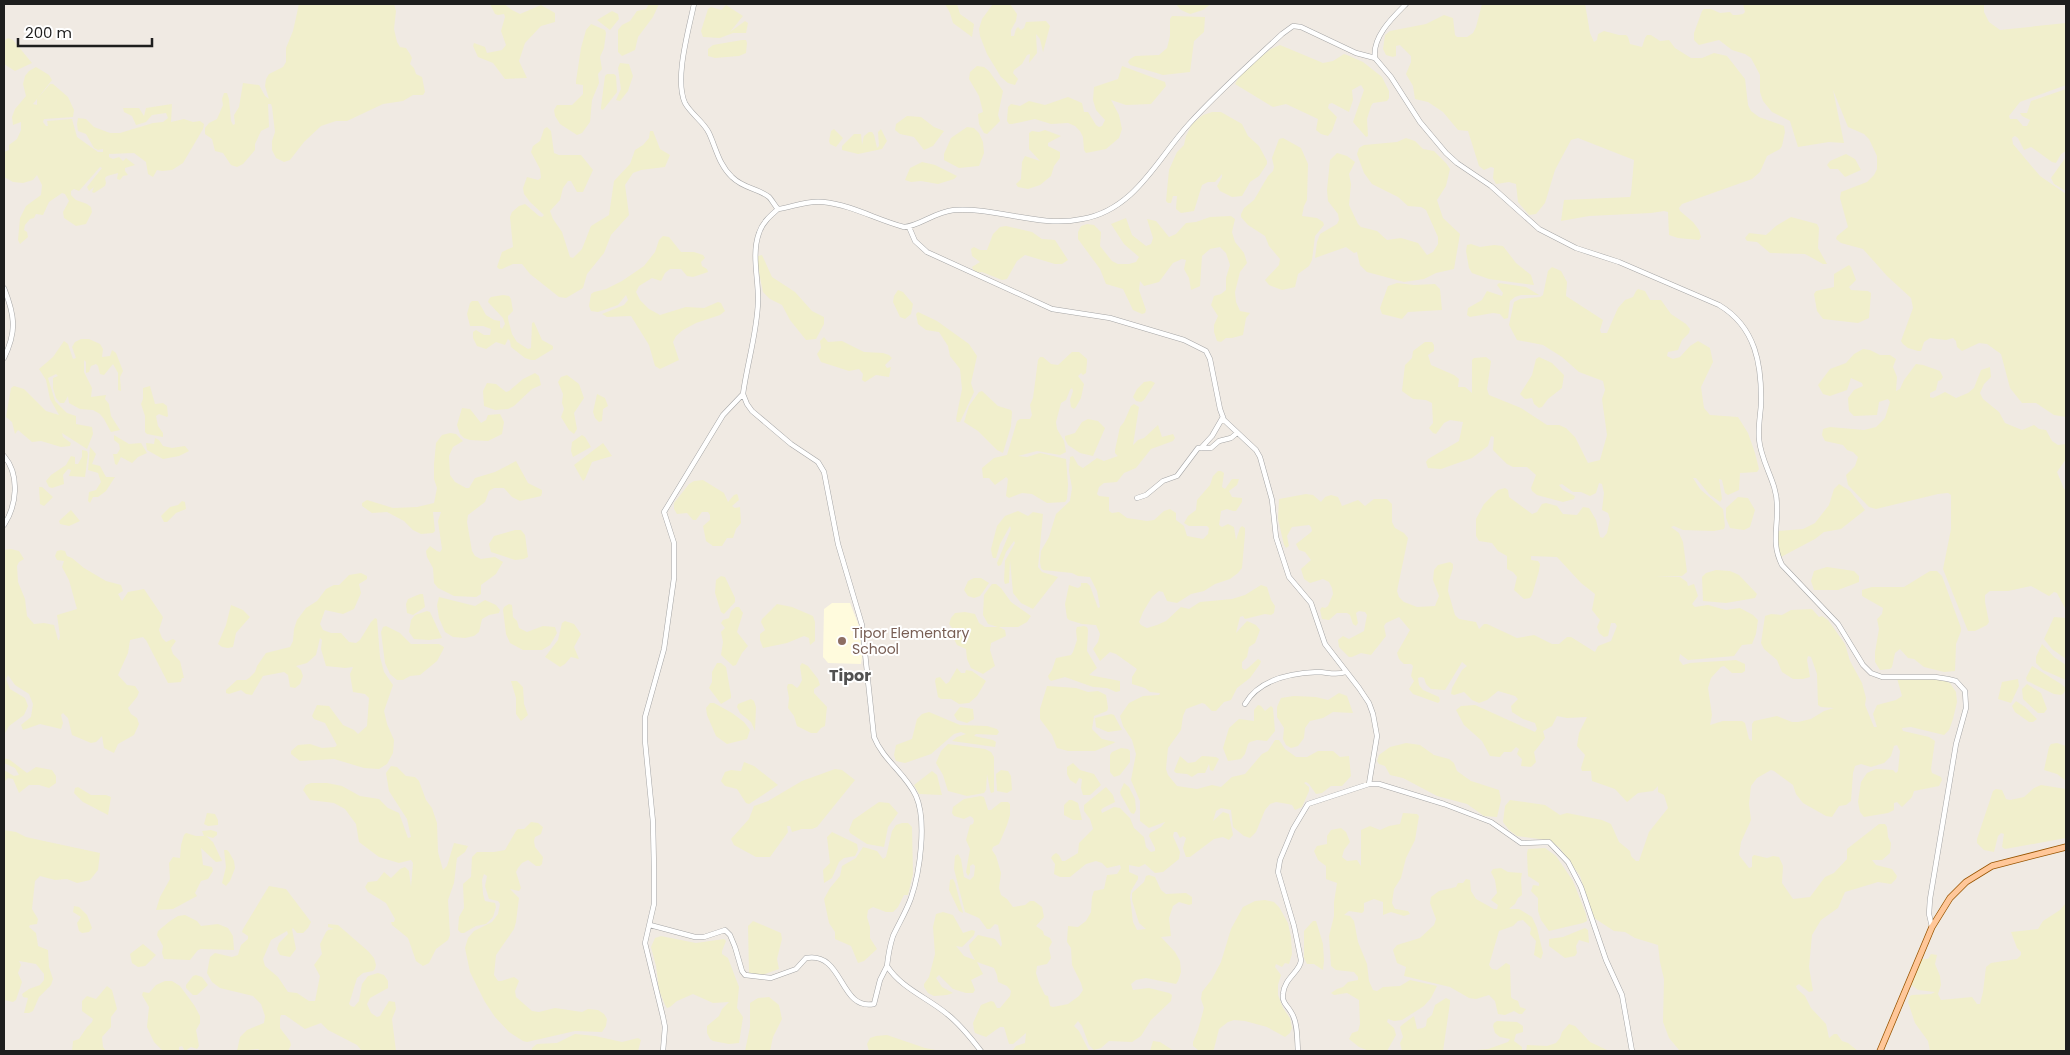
<svg xmlns="http://www.w3.org/2000/svg" width="2070" height="1055" font-family="Poppins,sans-serif">
<style>
.education{fill:#fffbdd}
.farmland{fill:#f1efcc}
.lines{fill:none;stroke-linecap:round;stroke-linejoin:round}
.minor-casing{stroke:#a5a5a5;stroke-width:5.5}
.major-casing{stroke:#985400;stroke-width:7}
.minor{stroke:#fff;stroke-width:4.5}
.major{stroke:#ffc799;stroke-width:5.5}
.education-dot{fill:#8d6e63;stroke:#fff;stroke-width:2}
.labels{text-anchor:middle;stroke-width:4;stroke-linejoin:round;paint-order:stroke}
.education-label{font-size:14px;fill:#785e54;stroke:#fff;text-anchor:start}
.quarter-label{font-size:16px;font-weight:bold;fill:#515151;stroke:#fff}
</style>
<rect width="100%" height="100%" fill="#f0eae3"/>
<!-- education -->
<path class="education" d="M 832,603 L 850,603 L 859,626 L 862,657 L 861,664 L 828,663 L 823,657 L 824,609 Z"/>
<!-- farmland -->
<path class="farmland" d="M 299,4 L 394,4 L 396,11 L 394,29 L 397,42 L 400,47 L 406,48 L 410,54 L 412,58 L 410,64 L 414,68 L 416,74 L 422,77 L 425,92 L 423,95 L 413,95 L 403,101 L 383,104 L 347,121 L 336,121 L 321,126 L 304,142 L 290,160 L 284,162 L 276,158 L 272,150 L 272,141 L 275,132 L 272,107 L 271,104 L 268,104 L 269,127 L 261,131 L 255,144 L 255,150 L 243,164 L 237,167 L 231,165 L 223,153 L 215,151 L 212,139 L 205,134 L 205,128 L 209,123 L 217,119 L 223,105 L 222,99 L 224,93 L 227,93 L 229,99 L 231,121 L 233,125 L 235,124 L 234,115 L 239,107 L 243,83 L 259,85 L 265,96 L 269,99 L 265,86 L 266,79 L 269,74 L 283,67 L 286,62 L 286,48 L 293,31 Z
M 490,4 L 504,4 L 512,10 L 520,14 L 541,5 L 555,13 L 555,22 L 541,26 L 525,43 L 519,61 L 527,78 L 505,79 L 493,63 L 478,57 L 473,46 L 474,43 L 485,47 L 487,53 L 502,50 L 506,45 L 501,31 L 505,17 L 504,14 L 498,15 L 495,14 Z
M 649,4 L 659,4 L 653,17 L 638,37 L 635,50 L 622,56 L 618,52 L 618,30 L 622,25 L 630,21 L 637,11 L 646,9 Z
M 945,4 L 957,4 L 960,14 L 974,24 L 972,37 L 953,23 L 950,13 Z
M 993,4 L 1010,4 L 1017,14 L 1016,21 L 1011,30 L 1011,36 L 1014,36 L 1016,29 L 1018,27 L 1021,30 L 1024,28 L 1026,22 L 1046,21 L 1050,26 L 1043,52 L 1040,39 L 1036,34 L 1037,53 L 1029,63 L 1030,54 L 1027,55 L 1022,64 L 1014,70 L 1013,73 L 1018,79 L 1015,85 L 1008,83 L 1001,77 L 987,54 L 980,36 L 979,29 L 982,19 Z
M 1176,4 L 1211,4 L 1203,10 L 1190,14 L 1181,10 Z
M 1482,4 L 1585,4 L 1590,33 L 1594,42 L 1597,40 L 1598,34 L 1604,31 L 1619,35 L 1626,35 L 1628,37 L 1630,44 L 1642,47 L 1645,38 L 1647,35 L 1651,35 L 1660,41 L 1669,40 L 1675,48 L 1691,58 L 1702,58 L 1714,53 L 1727,56 L 1745,79 L 1748,105 L 1751,111 L 1759,117 L 1784,126 L 1785,132 L 1782,146 L 1780,149 L 1767,156 L 1760,172 L 1752,179 L 1682,204 L 1679,208 L 1680,211 L 1693,222 L 1699,230 L 1701,237 L 1699,240 L 1678,238 L 1669,235 L 1668,212 L 1664,211 L 1651,213 L 1589,216 L 1561,221 L 1564,200 L 1630,197 L 1631,194 L 1634,160 L 1578,138 L 1571,140 L 1555,170 L 1545,203 L 1536,214 L 1529,215 L 1518,202 L 1516,184 L 1509,182 L 1496,184 L 1493,178 L 1494,168 L 1491,167 L 1484,170 L 1479,166 L 1468,131 L 1458,130 L 1443,112 L 1428,102 L 1415,99 L 1413,86 L 1406,74 L 1411,62 L 1411,56 L 1400,45 L 1396,46 L 1396,56 L 1393,57 L 1386,55 L 1383,49 L 1385,35 L 1390,31 L 1426,24 L 1444,15 L 1453,18 L 1455,35 L 1457,37 L 1467,37 L 1473,33 L 1476,27 Z
M 1743,4 L 1984,4 L 1984,12 L 1989,22 L 2000,30 L 2066,23 L 2066,85 L 2020,102 L 2009,116 L 2010,119 L 2017,119 L 2023,126 L 2027,126 L 2030,120 L 2022,116 L 2020,113 L 2027,113 L 2031,101 L 2066,89 L 2066,151 L 2061,154 L 2056,163 L 2052,162 L 2034,149 L 2031,147 L 2024,150 L 2018,138 L 2015,136 L 2012,138 L 2013,144 L 2040,176 L 2066,194 L 2066,417 L 2054,415 L 2036,403 L 2022,403 L 2010,388 L 2001,354 L 1987,344 L 1979,343 L 1962,351 L 1957,347 L 1956,341 L 1953,338 L 1946,340 L 1930,338 L 1924,342 L 1921,351 L 1918,351 L 1908,348 L 1903,344 L 1901,341 L 1913,308 L 1911,298 L 1887,276 L 1863,249 L 1841,243 L 1836,239 L 1837,236 L 1848,227 L 1840,198 L 1841,192 L 1867,182 L 1874,175 L 1877,169 L 1877,156 L 1869,139 L 1864,134 L 1848,127 L 1833,90 L 1844,143 L 1829,142 L 1798,147 L 1790,121 L 1772,112 L 1763,101 L 1760,92 L 1760,75 L 1751,58 L 1745,54 L 1732,50 L 1719,40 L 1699,45 L 1694,40 L 1694,33 L 1702,11 L 1704,9 L 1711,9 L 1720,13 L 1730,12 L 1733,15 L 1737,15 L 1743,14 L 1745,12 Z
M 726,5 L 743,16 L 730,32 L 745,21 L 748,23 L 746,33 L 733,33 L 720,38 L 703,37 L 701,31 L 708,9 L 711,7 L 721,10 Z
M 612,11 L 618,14 L 619,19 L 610,30 L 597,20 Z
M 1172,16 L 1205,17 L 1204,32 L 1194,41 L 1190,72 L 1163,75 L 1130,65 L 1128,62 L 1130,59 L 1135,56 L 1159,55 L 1167,48 L 1170,36 L 1170,19 Z
M 591,24 L 605,30 L 606,33 L 604,48 L 600,57 L 602,69 L 598,74 L 599,83 L 592,100 L 590,122 L 582,133 L 577,135 L 560,124 L 555,116 L 554,110 L 557,105 L 572,105 L 583,94 L 583,85 L 576,84 L 576,81 L 581,48 L 586,30 Z
M 8,38 L 13,40 L 32,63 L 15,71 L 4,64 L 4,41 Z
M 742,40 L 746,40 L 747,43 L 746,53 L 739,56 L 715,58 L 708,56 L 708,49 L 713,45 Z
M 1280,45 L 1323,63 L 1333,61 L 1344,54 L 1347,55 L 1363,62 L 1382,77 L 1389,91 L 1389,98 L 1387,101 L 1373,103 L 1371,106 L 1367,119 L 1368,136 L 1366,137 L 1353,122 L 1364,90 L 1361,85 L 1352,90 L 1353,100 L 1349,112 L 1332,103 L 1329,104 L 1328,108 L 1337,117 L 1332,131 L 1328,136 L 1321,134 L 1316,130 L 1318,119 L 1286,104 L 1273,107 L 1235,84 L 1240,75 L 1260,57 L 1271,49 Z
M 620,63 L 629,64 L 633,76 L 628,91 L 620,101 L 616,100 L 621,89 L 618,68 Z
M 977,66 L 984,67 L 989,71 L 1003,91 L 998,115 L 1000,121 L 987,134 L 984,133 L 979,124 L 978,114 L 983,112 L 979,96 L 969,79 L 970,72 Z
M 1122,66 L 1165,82 L 1166,86 L 1151,104 L 1126,105 L 1111,100 L 1119,115 L 1122,129 L 1119,138 L 1106,149 L 1086,153 L 1084,150 L 1083,137 L 1080,131 L 1075,126 L 1068,123 L 1051,124 L 1035,119 L 1012,124 L 1009,124 L 1007,121 L 1008,107 L 1011,104 L 1020,106 L 1029,101 L 1045,105 L 1068,97 L 1082,103 L 1084,112 L 1088,112 L 1096,125 L 1099,127 L 1102,126 L 1105,120 L 1096,110 L 1093,100 L 1094,87 L 1118,79 Z
M 36,67 L 49,75 L 52,80 L 33,104 L 37,105 L 37,99 L 50,84 L 53,84 L 68,97 L 74,110 L 73,117 L 44,119 L 43,122 L 46,126 L 48,126 L 47,121 L 72,119 L 77,137 L 98,152 L 103,152 L 103,149 L 98,150 L 94,148 L 86,134 L 78,131 L 77,124 L 78,118 L 86,119 L 94,127 L 110,133 L 120,133 L 153,123 L 163,122 L 168,118 L 166,113 L 152,115 L 146,122 L 136,125 L 132,116 L 124,112 L 123,108 L 139,108 L 144,116 L 146,108 L 172,104 L 171,122 L 184,119 L 193,122 L 200,121 L 204,124 L 203,129 L 183,163 L 172,170 L 162,171 L 157,170 L 153,177 L 148,174 L 146,162 L 134,153 L 109,154 L 109,157 L 113,159 L 119,157 L 123,161 L 126,158 L 135,165 L 125,168 L 125,171 L 128,175 L 123,176 L 120,180 L 117,179 L 118,173 L 107,176 L 105,178 L 106,183 L 105,186 L 94,193 L 92,192 L 94,187 L 89,191 L 87,187 L 102,168 L 100,167 L 79,191 L 74,189 L 71,191 L 71,195 L 76,200 L 87,204 L 91,207 L 92,212 L 86,224 L 76,226 L 64,218 L 63,212 L 69,201 L 65,194 L 62,193 L 49,202 L 43,215 L 36,214 L 34,218 L 30,219 L 25,225 L 24,230 L 27,232 L 28,237 L 20,244 L 18,240 L 20,218 L 26,206 L 41,195 L 42,185 L 37,175 L 33,180 L 23,183 L 13,182 L 4,177 L 4,152 L 9,150 L 9,145 L 17,139 L 21,130 L 21,122 L 13,125 L 12,117 L 15,109 L 26,96 L 23,84 L 25,76 L 29,71 Z
M 607,74 L 614,74 L 616,76 L 617,92 L 603,110 L 601,109 L 601,107 L 605,76 Z
M 1212,112 L 1221,112 L 1242,124 L 1248,136 L 1259,146 L 1267,161 L 1267,164 L 1259,176 L 1250,182 L 1242,196 L 1232,197 L 1220,191 L 1217,186 L 1222,177 L 1222,174 L 1215,182 L 1208,182 L 1202,185 L 1194,211 L 1181,213 L 1176,209 L 1177,196 L 1173,196 L 1171,203 L 1168,203 L 1166,201 L 1169,170 L 1177,152 L 1184,145 L 1186,136 L 1192,124 L 1203,115 Z
M 907,116 L 921,117 L 934,127 L 944,131 L 933,146 L 924,150 L 914,137 L 900,134 L 895,130 L 896,124 Z
M 547,127 L 551,131 L 554,153 L 559,155 L 581,155 L 593,170 L 583,192 L 577,192 L 571,181 L 568,181 L 563,188 L 560,200 L 550,211 L 553,219 L 562,232 L 570,257 L 573,258 L 582,249 L 591,226 L 609,215 L 614,181 L 630,164 L 635,150 L 643,145 L 649,138 L 650,131 L 653,131 L 660,149 L 670,155 L 665,167 L 641,170 L 633,173 L 625,185 L 629,215 L 611,235 L 604,253 L 587,274 L 583,288 L 566,298 L 559,297 L 549,289 L 530,274 L 522,264 L 513,264 L 502,269 L 499,269 L 497,267 L 502,252 L 513,247 L 510,217 L 512,212 L 519,206 L 525,204 L 539,216 L 542,217 L 544,215 L 530,202 L 524,194 L 523,188 L 527,177 L 538,180 L 541,178 L 540,169 L 531,152 L 533,146 L 540,141 L 544,129 Z
M 967,127 L 974,128 L 979,133 L 983,142 L 984,153 L 979,166 L 959,168 L 944,160 L 944,154 L 951,138 Z
M 834,129 L 843,138 L 836,147 L 830,144 L 829,141 L 831,131 Z
M 881,129 L 887,141 L 882,149 L 858,154 L 842,150 L 842,146 L 854,134 L 861,134 L 862,145 L 864,136 L 869,132 L 872,132 L 874,135 L 877,148 L 879,146 L 878,132 Z
M 1045,130 L 1061,136 L 1048,143 L 1048,146 L 1060,152 L 1060,158 L 1054,166 L 1051,176 L 1040,185 L 1028,189 L 1018,187 L 1016,184 L 1021,179 L 1022,162 L 1025,156 L 1040,161 L 1029,149 L 1029,133 L 1032,131 L 1039,132 Z
M 1283,138 L 1301,148 L 1308,164 L 1307,200 L 1304,206 L 1302,216 L 1317,218 L 1323,222 L 1324,225 L 1315,236 L 1312,260 L 1309,266 L 1298,274 L 1295,287 L 1282,290 L 1269,285 L 1265,280 L 1279,265 L 1280,259 L 1269,246 L 1265,236 L 1248,225 L 1241,217 L 1241,214 L 1244,208 L 1254,200 L 1268,176 L 1273,171 L 1274,167 L 1272,158 L 1279,139 Z
M 1406,138 L 1415,141 L 1423,149 L 1434,151 L 1446,163 L 1450,169 L 1446,186 L 1437,200 L 1443,218 L 1460,234 L 1454,269 L 1436,273 L 1424,279 L 1404,282 L 1367,272 L 1360,265 L 1357,252 L 1354,253 L 1346,247 L 1315,258 L 1317,242 L 1320,234 L 1337,224 L 1339,220 L 1338,214 L 1328,201 L 1327,190 L 1330,160 L 1337,153 L 1347,156 L 1355,162 L 1349,174 L 1351,184 L 1349,205 L 1358,224 L 1361,227 L 1377,231 L 1387,240 L 1401,238 L 1418,243 L 1427,255 L 1433,252 L 1438,244 L 1438,237 L 1426,210 L 1421,207 L 1408,206 L 1398,197 L 1372,184 L 1364,173 L 1357,154 L 1359,148 L 1364,145 L 1397,142 Z
M 1846,154 L 1855,159 L 1861,170 L 1845,177 L 1838,169 L 1830,169 L 1827,165 L 1830,161 Z
M 2066,157 L 2066,191 L 2054,184 L 2051,178 Z
M 922,162 L 935,165 L 957,176 L 954,179 L 938,184 L 921,181 L 911,182 L 905,180 L 910,168 Z
M 1231,216 L 1235,219 L 1232,232 L 1235,242 L 1244,253 L 1247,263 L 1240,272 L 1235,292 L 1236,302 L 1240,311 L 1250,313 L 1246,318 L 1243,335 L 1232,338 L 1226,338 L 1221,342 L 1217,341 L 1214,332 L 1214,325 L 1218,316 L 1211,305 L 1214,296 L 1221,294 L 1226,290 L 1226,278 L 1230,265 L 1226,253 L 1220,247 L 1210,249 L 1202,256 L 1200,286 L 1198,287 L 1191,290 L 1189,278 L 1184,269 L 1186,260 L 1182,259 L 1173,263 L 1159,282 L 1144,286 L 1140,281 L 1139,290 L 1146,310 L 1145,313 L 1142,314 L 1133,310 L 1123,289 L 1106,284 L 1100,269 L 1078,239 L 1078,232 L 1081,226 L 1087,224 L 1094,225 L 1101,232 L 1100,246 L 1112,261 L 1118,264 L 1129,264 L 1136,262 L 1139,257 L 1124,244 L 1111,224 L 1126,218 L 1132,235 L 1146,246 L 1151,244 L 1153,238 L 1147,219 L 1156,221 L 1169,237 L 1176,234 L 1186,223 L 1196,222 L 1210,217 Z
M 1791,217 L 1817,224 L 1819,228 L 1818,248 L 1827,264 L 1823,264 L 1805,254 L 1770,253 L 1757,242 L 1747,241 L 1745,238 L 1749,233 L 1766,235 L 1776,226 Z
M 1006,226 L 1032,232 L 1042,239 L 1055,240 L 1068,260 L 1062,264 L 1055,264 L 1025,255 L 1017,261 L 1007,279 L 1002,280 L 982,272 L 975,273 L 972,267 L 980,262 L 972,256 L 971,249 L 974,247 L 980,250 L 987,250 L 993,234 L 1000,227 Z
M 663,236 L 669,237 L 681,252 L 694,252 L 703,255 L 705,258 L 701,262 L 702,266 L 707,269 L 708,272 L 693,277 L 687,276 L 681,269 L 670,269 L 665,273 L 661,281 L 652,278 L 639,286 L 636,292 L 640,300 L 649,309 L 660,315 L 686,307 L 704,308 L 718,302 L 721,303 L 725,311 L 720,315 L 696,323 L 683,330 L 676,336 L 673,342 L 679,360 L 660,369 L 655,366 L 649,345 L 631,316 L 607,317 L 602,314 L 624,305 L 628,300 L 626,295 L 618,305 L 598,312 L 591,311 L 589,306 L 591,294 L 594,292 L 606,289 L 622,281 L 644,266 L 655,252 L 659,240 Z
M 1471,244 L 1480,247 L 1494,245 L 1503,246 L 1516,263 L 1531,275 L 1534,285 L 1489,279 L 1472,273 L 1469,268 L 1466,251 L 1467,245 Z
M 762,255 L 772,277 L 795,292 L 812,311 L 824,317 L 824,324 L 816,339 L 806,340 L 790,320 L 782,305 L 770,299 L 763,292 L 757,263 L 758,256 Z
M 1849,265 L 1851,267 L 1856,280 L 1849,287 L 1851,290 L 1868,291 L 1871,293 L 1869,318 L 1858,323 L 1823,319 L 1817,311 L 1814,294 L 1816,291 L 1834,287 L 1834,274 Z
M 1552,267 L 1561,271 L 1567,282 L 1566,296 L 1603,320 L 1600,330 L 1601,333 L 1607,333 L 1618,308 L 1625,300 L 1633,297 L 1636,291 L 1638,289 L 1645,291 L 1650,300 L 1661,300 L 1671,314 L 1686,324 L 1690,329 L 1689,333 L 1682,340 L 1678,350 L 1668,352 L 1667,356 L 1673,359 L 1680,357 L 1690,346 L 1698,341 L 1710,348 L 1713,362 L 1701,387 L 1704,408 L 1710,415 L 1738,417 L 1748,433 L 1755,453 L 1759,469 L 1757,472 L 1740,473 L 1739,490 L 1728,495 L 1725,493 L 1722,480 L 1719,479 L 1722,499 L 1720,502 L 1709,494 L 1696,478 L 1693,478 L 1700,489 L 1723,509 L 1725,526 L 1724,529 L 1714,531 L 1683,530 L 1674,526 L 1671,527 L 1679,533 L 1683,542 L 1687,572 L 1682,576 L 1655,577 L 1680,577 L 1687,582 L 1688,586 L 1694,584 L 1698,596 L 1692,604 L 1695,607 L 1708,605 L 1726,610 L 1740,608 L 1753,615 L 1758,620 L 1756,634 L 1752,644 L 1742,645 L 1734,656 L 1688,660 L 1680,654 L 1679,660 L 1683,665 L 1690,663 L 1736,660 L 1745,664 L 1745,671 L 1742,673 L 1732,673 L 1724,666 L 1721,667 L 1711,678 L 1708,688 L 1712,715 L 1710,725 L 1723,721 L 1742,721 L 1745,723 L 1749,739 L 1752,741 L 1752,724 L 1754,721 L 1777,716 L 1792,722 L 1798,722 L 1811,719 L 1824,711 L 1834,708 L 1821,707 L 1818,705 L 1817,674 L 1811,657 L 1808,656 L 1807,660 L 1810,677 L 1803,679 L 1793,679 L 1782,672 L 1777,660 L 1764,649 L 1761,643 L 1765,616 L 1771,614 L 1782,615 L 1791,610 L 1812,609 L 1819,617 L 1822,616 L 1828,620 L 1845,644 L 1850,661 L 1862,683 L 1866,698 L 1865,705 L 1874,727 L 1877,727 L 1873,714 L 1877,705 L 1896,700 L 1902,696 L 1897,678 L 1940,679 L 1950,683 L 1956,692 L 1957,702 L 1953,719 L 1949,730 L 1944,735 L 1911,727 L 1902,728 L 1903,731 L 1929,737 L 1935,741 L 1931,769 L 1932,773 L 1941,777 L 1942,780 L 1939,786 L 1914,791 L 1912,797 L 1902,807 L 1897,802 L 1894,803 L 1894,810 L 1888,813 L 1864,817 L 1860,812 L 1858,802 L 1861,782 L 1867,773 L 1876,769 L 1893,770 L 1896,773 L 1898,771 L 1900,751 L 1897,745 L 1894,746 L 1891,756 L 1884,763 L 1871,767 L 1861,764 L 1855,766 L 1853,773 L 1851,801 L 1846,805 L 1839,806 L 1832,817 L 1826,816 L 1803,803 L 1796,794 L 1793,785 L 1774,771 L 1771,770 L 1757,778 L 1751,786 L 1749,804 L 1751,820 L 1741,842 L 1739,855 L 1749,868 L 1752,867 L 1752,857 L 1754,855 L 1767,858 L 1773,856 L 1779,857 L 1783,866 L 1782,883 L 1793,899 L 1810,897 L 1825,877 L 1834,873 L 1847,859 L 1847,849 L 1879,824 L 1885,824 L 1887,827 L 1888,837 L 1891,843 L 1890,853 L 1882,860 L 1872,860 L 1876,865 L 1892,869 L 1897,876 L 1896,879 L 1891,884 L 1878,882 L 1845,892 L 1838,908 L 1821,920 L 1812,935 L 1809,967 L 1813,991 L 1809,992 L 1799,984 L 1796,986 L 1797,989 L 1805,996 L 1811,1008 L 1826,1024 L 1829,1038 L 1834,1034 L 1837,1034 L 1842,1041 L 1848,1043 L 1858,1051 L 1680,1051 L 1669,1038 L 1663,1022 L 1664,979 L 1660,962 L 1658,945 L 1635,938 L 1625,932 L 1614,931 L 1594,918 L 1580,876 L 1559,847 L 1547,840 L 1517,836 L 1509,830 L 1503,822 L 1505,806 L 1510,800 L 1545,805 L 1560,815 L 1567,813 L 1602,820 L 1611,824 L 1619,842 L 1630,851 L 1631,856 L 1636,861 L 1639,861 L 1649,832 L 1668,808 L 1664,795 L 1658,792 L 1658,786 L 1653,791 L 1638,793 L 1627,802 L 1615,789 L 1592,781 L 1591,771 L 1582,771 L 1581,768 L 1585,755 L 1577,746 L 1579,733 L 1587,717 L 1567,718 L 1557,716 L 1552,726 L 1543,731 L 1545,738 L 1534,752 L 1536,762 L 1531,767 L 1521,766 L 1522,759 L 1517,754 L 1519,749 L 1516,747 L 1511,752 L 1504,752 L 1500,757 L 1490,756 L 1482,741 L 1464,725 L 1456,710 L 1461,706 L 1475,705 L 1535,732 L 1537,729 L 1535,723 L 1523,719 L 1512,712 L 1511,706 L 1518,699 L 1515,696 L 1498,691 L 1487,700 L 1479,703 L 1472,700 L 1464,692 L 1454,695 L 1451,694 L 1452,688 L 1462,670 L 1467,666 L 1462,662 L 1445,690 L 1431,689 L 1426,684 L 1424,678 L 1421,677 L 1418,678 L 1419,685 L 1423,690 L 1439,697 L 1440,701 L 1438,703 L 1413,694 L 1409,689 L 1414,681 L 1411,676 L 1413,666 L 1411,664 L 1404,664 L 1399,659 L 1397,653 L 1410,630 L 1399,617 L 1386,623 L 1384,626 L 1386,636 L 1371,655 L 1361,653 L 1352,657 L 1349,657 L 1339,647 L 1338,640 L 1343,636 L 1349,639 L 1364,631 L 1367,615 L 1365,612 L 1359,611 L 1356,613 L 1358,623 L 1356,626 L 1353,624 L 1350,615 L 1347,613 L 1337,613 L 1329,620 L 1322,619 L 1320,610 L 1322,607 L 1325,608 L 1328,606 L 1333,594 L 1332,588 L 1329,582 L 1323,579 L 1310,583 L 1304,579 L 1301,569 L 1311,560 L 1305,552 L 1299,550 L 1296,544 L 1310,533 L 1312,531 L 1311,527 L 1309,525 L 1292,527 L 1287,536 L 1289,546 L 1286,548 L 1284,545 L 1278,519 L 1279,499 L 1306,494 L 1313,495 L 1321,502 L 1325,497 L 1331,495 L 1338,497 L 1342,506 L 1358,500 L 1365,506 L 1374,499 L 1387,499 L 1392,504 L 1392,522 L 1395,528 L 1404,533 L 1408,538 L 1397,591 L 1399,597 L 1404,602 L 1417,607 L 1435,606 L 1439,596 L 1433,580 L 1434,570 L 1438,565 L 1450,562 L 1453,564 L 1453,568 L 1449,581 L 1448,591 L 1455,615 L 1459,619 L 1476,622 L 1479,629 L 1484,624 L 1487,624 L 1517,638 L 1534,635 L 1552,644 L 1559,644 L 1567,637 L 1571,637 L 1595,652 L 1598,646 L 1611,641 L 1617,626 L 1615,623 L 1611,623 L 1608,636 L 1604,637 L 1599,633 L 1597,627 L 1600,620 L 1592,610 L 1595,594 L 1581,583 L 1557,557 L 1531,556 L 1531,560 L 1538,561 L 1540,564 L 1539,571 L 1532,595 L 1530,598 L 1524,599 L 1514,590 L 1517,577 L 1513,572 L 1507,569 L 1507,556 L 1498,551 L 1492,543 L 1479,541 L 1476,536 L 1476,519 L 1484,504 L 1498,490 L 1505,488 L 1508,490 L 1509,497 L 1532,514 L 1537,512 L 1542,504 L 1546,503 L 1557,506 L 1563,514 L 1577,515 L 1583,507 L 1589,508 L 1596,520 L 1600,537 L 1603,538 L 1607,533 L 1610,519 L 1608,513 L 1602,510 L 1604,493 L 1602,484 L 1599,483 L 1596,493 L 1590,496 L 1581,492 L 1573,492 L 1562,484 L 1559,485 L 1563,490 L 1575,496 L 1574,499 L 1563,502 L 1537,495 L 1532,491 L 1531,488 L 1536,475 L 1527,467 L 1513,467 L 1507,464 L 1493,450 L 1494,437 L 1491,436 L 1488,446 L 1472,458 L 1441,469 L 1428,468 L 1426,462 L 1428,459 L 1459,441 L 1463,422 L 1450,420 L 1444,423 L 1436,434 L 1433,433 L 1429,428 L 1433,423 L 1432,403 L 1426,400 L 1413,399 L 1402,391 L 1405,365 L 1412,358 L 1413,351 L 1425,342 L 1432,342 L 1434,345 L 1434,351 L 1428,355 L 1431,365 L 1454,375 L 1459,379 L 1458,387 L 1465,387 L 1472,393 L 1472,360 L 1474,358 L 1486,357 L 1491,361 L 1487,389 L 1489,395 L 1521,408 L 1547,425 L 1559,425 L 1566,428 L 1575,437 L 1588,463 L 1600,460 L 1607,435 L 1602,399 L 1605,390 L 1603,381 L 1579,372 L 1562,357 L 1543,345 L 1517,340 L 1509,325 L 1514,302 L 1520,299 L 1540,297 L 1543,295 L 1548,271 Z
M 1397,283 L 1414,285 L 1435,284 L 1440,289 L 1442,310 L 1408,312 L 1402,319 L 1382,314 L 1380,308 L 1388,286 Z
M 1499,283 L 1526,287 L 1539,295 L 1521,295 L 1515,297 L 1510,301 L 1508,318 L 1504,319 L 1500,314 L 1493,313 L 1470,317 L 1467,315 L 1468,308 L 1482,300 L 1487,291 L 1502,296 L 1503,293 L 1497,285 Z
M 898,290 L 903,292 L 913,304 L 911,314 L 905,319 L 900,317 L 893,302 L 894,296 Z
M 503,295 L 509,296 L 511,299 L 513,311 L 508,316 L 508,319 L 512,334 L 517,342 L 528,349 L 531,348 L 532,323 L 534,322 L 542,340 L 553,346 L 553,349 L 535,360 L 531,360 L 525,358 L 511,347 L 510,341 L 508,339 L 505,345 L 496,342 L 486,349 L 477,346 L 473,338 L 473,332 L 476,330 L 484,335 L 490,335 L 491,329 L 483,326 L 470,326 L 467,314 L 470,303 L 472,301 L 478,301 L 486,315 L 494,320 L 500,321 L 500,327 L 502,329 L 505,324 L 503,318 L 488,302 L 489,299 L 491,297 Z
M 918,312 L 937,321 L 969,344 L 977,356 L 971,383 L 974,392 L 960,422 L 957,422 L 956,419 L 962,389 L 960,369 L 950,356 L 948,346 L 939,332 L 926,330 L 918,324 L 916,314 Z
M 824,337 L 828,342 L 842,341 L 864,352 L 883,353 L 889,355 L 892,358 L 885,365 L 887,368 L 891,367 L 889,377 L 876,375 L 865,382 L 862,380 L 863,374 L 859,369 L 849,371 L 821,362 L 817,354 L 821,348 L 820,341 Z
M 81,339 L 89,339 L 100,344 L 103,349 L 102,357 L 110,356 L 112,350 L 116,353 L 123,371 L 120,377 L 121,391 L 118,390 L 118,373 L 113,364 L 104,375 L 100,374 L 98,366 L 96,364 L 91,366 L 89,372 L 86,373 L 86,362 L 84,360 L 84,372 L 92,388 L 91,397 L 106,395 L 105,399 L 109,404 L 111,416 L 120,430 L 111,432 L 104,419 L 100,414 L 93,410 L 80,409 L 69,403 L 68,396 L 64,403 L 60,403 L 56,398 L 53,388 L 53,378 L 58,376 L 56,374 L 48,378 L 55,401 L 67,413 L 76,416 L 76,424 L 92,427 L 93,434 L 87,449 L 62,433 L 63,437 L 71,443 L 70,446 L 61,447 L 41,441 L 32,442 L 18,430 L 15,434 L 12,422 L 6,417 L 11,388 L 14,386 L 24,389 L 46,411 L 59,415 L 50,399 L 46,380 L 39,369 L 53,357 L 64,341 L 68,344 L 73,359 L 76,358 L 72,347 L 75,342 Z
M 1863,349 L 1870,350 L 1880,355 L 1890,355 L 1896,359 L 1893,367 L 1897,377 L 1896,391 L 1900,389 L 1904,380 L 1916,364 L 1923,365 L 1940,371 L 1943,377 L 1941,380 L 1938,381 L 1936,390 L 1930,393 L 1930,397 L 1933,398 L 1945,392 L 1956,398 L 1968,393 L 1974,388 L 1981,370 L 1990,367 L 1991,377 L 1984,384 L 1980,393 L 1983,399 L 1999,412 L 2005,423 L 2022,430 L 2034,425 L 2039,429 L 2046,430 L 2052,441 L 2058,445 L 2066,444 L 2066,459 L 2057,472 L 2064,489 L 2066,489 L 2066,610 L 2057,593 L 2054,592 L 2049,596 L 2031,586 L 2008,591 L 1990,591 L 1985,595 L 1985,602 L 1989,622 L 1987,625 L 1975,631 L 1968,631 L 1943,569 L 1951,529 L 1951,495 L 1948,493 L 1938,494 L 1876,509 L 1869,507 L 1848,485 L 1846,475 L 1855,466 L 1858,457 L 1853,452 L 1847,450 L 1843,445 L 1825,441 L 1822,435 L 1823,429 L 1830,427 L 1864,430 L 1876,427 L 1885,418 L 1890,402 L 1888,399 L 1879,402 L 1877,415 L 1854,416 L 1849,411 L 1848,398 L 1854,390 L 1863,386 L 1862,383 L 1851,378 L 1847,390 L 1830,396 L 1823,394 L 1818,385 L 1830,369 L 1846,363 L 1854,354 Z
M 1072,352 L 1079,352 L 1087,359 L 1087,362 L 1086,373 L 1083,375 L 1081,373 L 1078,376 L 1084,384 L 1081,398 L 1076,407 L 1074,409 L 1071,407 L 1070,400 L 1073,391 L 1072,388 L 1070,390 L 1066,400 L 1061,403 L 1056,422 L 1057,429 L 1064,441 L 1066,452 L 1060,455 L 1037,451 L 1018,456 L 1027,457 L 1040,453 L 1066,459 L 1068,485 L 1067,499 L 1065,502 L 1047,503 L 1032,494 L 1022,493 L 1009,498 L 1006,496 L 1008,479 L 1006,477 L 995,485 L 989,478 L 983,478 L 982,468 L 994,458 L 1007,455 L 1017,421 L 1020,419 L 1030,419 L 1032,415 L 1030,405 L 1033,398 L 1038,360 L 1040,357 L 1043,357 L 1051,364 L 1058,365 Z
M 1539,357 L 1552,363 L 1564,375 L 1562,388 L 1548,399 L 1542,407 L 1539,408 L 1534,404 L 1532,398 L 1525,399 L 1520,394 L 1532,375 L 1536,359 Z
M 535,373 L 539,376 L 541,385 L 532,389 L 514,406 L 508,409 L 495,410 L 484,406 L 483,391 L 487,383 L 496,384 L 506,392 L 509,391 L 523,379 Z
M 567,375 L 579,384 L 584,398 L 574,413 L 577,429 L 574,434 L 569,430 L 561,417 L 564,409 L 562,403 L 563,394 L 558,382 L 561,377 Z
M 1151,381 L 1155,383 L 1144,400 L 1141,402 L 1136,401 L 1133,397 L 1137,389 L 1144,382 Z
M 150,386 L 155,404 L 163,403 L 167,406 L 168,416 L 167,417 L 159,414 L 156,416 L 158,426 L 163,433 L 163,437 L 147,434 L 145,432 L 145,416 L 141,404 L 143,399 L 143,388 Z
M 982,391 L 998,406 L 1011,410 L 1012,412 L 1011,426 L 1003,453 L 997,450 L 978,431 L 964,422 L 969,406 L 979,392 Z
M 597,394 L 605,398 L 608,406 L 603,409 L 602,421 L 599,422 L 595,418 L 593,412 Z
M 1134,404 L 1139,407 L 1133,445 L 1138,440 L 1144,438 L 1158,425 L 1162,437 L 1173,434 L 1175,438 L 1173,441 L 1151,449 L 1136,468 L 1124,473 L 1117,482 L 1104,483 L 1099,487 L 1097,494 L 1099,496 L 1109,497 L 1109,511 L 1112,513 L 1119,512 L 1127,518 L 1147,521 L 1154,520 L 1164,511 L 1170,509 L 1176,513 L 1176,520 L 1184,526 L 1187,536 L 1203,539 L 1208,534 L 1209,528 L 1207,526 L 1189,526 L 1184,523 L 1188,516 L 1196,510 L 1197,500 L 1210,485 L 1213,476 L 1218,471 L 1221,471 L 1224,473 L 1222,487 L 1225,489 L 1232,479 L 1239,479 L 1237,485 L 1229,491 L 1232,497 L 1242,498 L 1242,502 L 1236,511 L 1233,511 L 1227,509 L 1221,511 L 1219,525 L 1222,527 L 1228,524 L 1234,527 L 1236,540 L 1240,528 L 1242,526 L 1245,528 L 1245,534 L 1242,568 L 1238,573 L 1230,579 L 1215,584 L 1204,591 L 1191,594 L 1177,603 L 1167,601 L 1163,592 L 1159,591 L 1152,597 L 1143,612 L 1139,622 L 1141,625 L 1147,628 L 1157,625 L 1166,621 L 1181,607 L 1189,609 L 1200,602 L 1232,599 L 1245,595 L 1261,585 L 1267,587 L 1271,600 L 1275,606 L 1274,613 L 1271,615 L 1265,614 L 1245,619 L 1243,616 L 1240,617 L 1236,633 L 1247,621 L 1256,625 L 1260,630 L 1255,643 L 1249,647 L 1247,657 L 1242,662 L 1242,668 L 1245,670 L 1248,668 L 1258,659 L 1261,661 L 1260,664 L 1250,678 L 1237,688 L 1231,700 L 1224,702 L 1216,711 L 1212,711 L 1205,704 L 1202,703 L 1186,709 L 1183,716 L 1181,730 L 1168,748 L 1166,769 L 1168,775 L 1177,786 L 1197,789 L 1212,785 L 1221,787 L 1232,777 L 1245,774 L 1262,754 L 1268,751 L 1275,740 L 1279,740 L 1285,749 L 1296,757 L 1307,757 L 1318,751 L 1333,751 L 1340,757 L 1349,756 L 1351,776 L 1342,786 L 1331,786 L 1322,793 L 1316,794 L 1309,784 L 1306,782 L 1304,783 L 1309,787 L 1309,791 L 1302,807 L 1295,810 L 1292,805 L 1288,804 L 1276,802 L 1270,804 L 1265,810 L 1256,832 L 1250,838 L 1244,836 L 1233,827 L 1231,810 L 1221,808 L 1216,811 L 1213,821 L 1223,812 L 1229,814 L 1233,835 L 1229,840 L 1223,837 L 1214,839 L 1190,857 L 1186,857 L 1183,848 L 1186,838 L 1183,836 L 1180,838 L 1177,832 L 1174,832 L 1173,836 L 1180,852 L 1179,859 L 1163,872 L 1155,873 L 1145,864 L 1139,867 L 1129,865 L 1129,872 L 1138,876 L 1138,879 L 1131,891 L 1130,897 L 1133,922 L 1137,930 L 1146,929 L 1139,923 L 1132,900 L 1132,893 L 1144,882 L 1146,876 L 1149,875 L 1155,877 L 1161,890 L 1166,894 L 1186,893 L 1192,897 L 1192,904 L 1189,905 L 1179,902 L 1173,906 L 1169,918 L 1171,936 L 1161,937 L 1175,952 L 1180,961 L 1181,972 L 1178,981 L 1176,984 L 1146,978 L 1136,980 L 1131,984 L 1133,990 L 1149,988 L 1169,993 L 1172,995 L 1171,1001 L 1151,1020 L 1141,1036 L 1132,1042 L 1109,1041 L 1101,1048 L 1094,1050 L 1089,1045 L 1082,1026 L 1078,1021 L 1074,1026 L 1079,1031 L 1089,1051 L 1012,1051 L 1016,1046 L 1025,1043 L 1026,1033 L 1013,1044 L 1009,1044 L 1004,1027 L 1000,1027 L 986,1037 L 975,1033 L 974,1030 L 973,1023 L 981,1005 L 991,1001 L 994,1002 L 997,1008 L 1000,1008 L 1010,996 L 1011,991 L 1007,986 L 998,982 L 997,975 L 994,968 L 977,962 L 983,974 L 971,980 L 975,990 L 973,993 L 966,993 L 953,989 L 939,975 L 936,978 L 942,987 L 953,993 L 947,995 L 934,996 L 928,993 L 924,987 L 924,984 L 929,977 L 935,954 L 933,927 L 936,914 L 943,912 L 953,915 L 963,933 L 972,930 L 975,931 L 974,935 L 962,947 L 956,946 L 964,956 L 975,960 L 970,951 L 969,945 L 978,935 L 995,939 L 1001,947 L 1002,944 L 998,925 L 995,924 L 990,929 L 987,929 L 979,918 L 965,912 L 954,869 L 955,856 L 958,854 L 961,859 L 964,877 L 970,880 L 974,876 L 975,866 L 973,864 L 970,866 L 970,873 L 968,876 L 966,872 L 970,849 L 966,840 L 970,825 L 973,824 L 974,821 L 973,818 L 970,816 L 964,819 L 954,816 L 952,813 L 953,807 L 964,799 L 981,796 L 984,797 L 988,810 L 991,810 L 1001,802 L 1008,802 L 1010,804 L 1010,815 L 1007,825 L 999,844 L 993,847 L 992,850 L 996,856 L 1001,873 L 999,888 L 1001,895 L 1007,899 L 1013,907 L 1025,905 L 1030,901 L 1034,901 L 1042,907 L 1044,917 L 1036,926 L 1043,931 L 1044,935 L 1050,938 L 1052,942 L 1049,948 L 1051,958 L 1047,964 L 1037,966 L 1036,973 L 1039,983 L 1045,995 L 1048,996 L 1050,1006 L 1053,1007 L 1068,1004 L 1079,996 L 1083,990 L 1081,983 L 1072,965 L 1071,948 L 1067,942 L 1068,926 L 1078,927 L 1086,921 L 1091,912 L 1092,897 L 1094,891 L 1104,889 L 1107,875 L 1117,874 L 1121,868 L 1120,865 L 1107,868 L 1102,863 L 1096,861 L 1086,864 L 1070,877 L 1060,877 L 1054,874 L 1055,864 L 1051,858 L 1053,855 L 1056,853 L 1059,855 L 1062,861 L 1065,861 L 1078,853 L 1079,843 L 1093,829 L 1090,819 L 1084,811 L 1084,805 L 1106,787 L 1113,795 L 1115,802 L 1103,808 L 1101,810 L 1102,813 L 1114,807 L 1120,808 L 1130,818 L 1134,828 L 1144,837 L 1146,847 L 1151,852 L 1155,851 L 1155,848 L 1149,836 L 1150,833 L 1161,827 L 1165,822 L 1149,828 L 1140,821 L 1140,801 L 1131,780 L 1136,754 L 1132,740 L 1123,726 L 1120,716 L 1129,703 L 1143,696 L 1159,695 L 1160,693 L 1150,692 L 1145,688 L 1132,684 L 1132,677 L 1137,669 L 1116,654 L 1110,652 L 1100,661 L 1093,649 L 1098,642 L 1100,634 L 1096,625 L 1082,624 L 1069,620 L 1067,618 L 1065,604 L 1069,585 L 1078,588 L 1081,586 L 1081,583 L 1087,583 L 1090,586 L 1098,608 L 1100,607 L 1097,591 L 1090,577 L 1078,576 L 1072,573 L 1043,570 L 1041,568 L 1040,562 L 1041,551 L 1049,537 L 1056,514 L 1070,501 L 1072,488 L 1069,471 L 1070,457 L 1073,456 L 1078,465 L 1083,468 L 1097,458 L 1104,461 L 1118,456 L 1115,453 L 1115,450 L 1120,427 L 1124,422 L 1131,406 Z
M 462,408 L 470,409 L 481,423 L 486,420 L 488,415 L 500,414 L 504,422 L 502,434 L 488,441 L 470,440 L 464,438 L 460,434 L 457,425 Z
M 1088,419 L 1098,421 L 1105,428 L 1093,456 L 1080,453 L 1068,445 L 1065,439 L 1065,436 L 1075,433 L 1082,422 Z
M 450,433 L 456,434 L 463,441 L 453,447 L 449,456 L 450,475 L 455,482 L 466,488 L 469,488 L 475,478 L 495,472 L 516,461 L 528,483 L 542,490 L 542,493 L 541,496 L 520,501 L 512,497 L 504,488 L 494,488 L 489,491 L 485,502 L 468,515 L 467,522 L 472,551 L 475,556 L 481,559 L 495,557 L 503,562 L 496,574 L 481,585 L 481,594 L 476,597 L 454,596 L 438,588 L 434,583 L 433,568 L 427,557 L 426,551 L 430,546 L 437,551 L 440,552 L 442,549 L 438,521 L 441,512 L 433,512 L 435,531 L 433,533 L 421,534 L 413,530 L 404,521 L 387,512 L 372,513 L 362,506 L 362,503 L 367,500 L 393,508 L 417,507 L 434,503 L 437,488 L 434,479 L 434,464 L 436,443 L 442,435 Z
M 114,435 L 129,444 L 141,443 L 147,453 L 138,457 L 132,463 L 121,457 L 117,465 L 115,464 L 113,454 L 117,454 L 120,449 L 119,444 L 114,440 Z
M 582,435 L 585,437 L 591,447 L 573,457 L 571,451 L 572,442 Z
M 155,438 L 159,440 L 163,446 L 172,448 L 185,446 L 189,451 L 179,456 L 163,459 L 147,450 L 146,443 L 154,444 Z
M 603,443 L 612,456 L 592,462 L 585,479 L 583,481 L 574,465 Z
M 90,447 L 96,454 L 92,464 L 100,466 L 106,477 L 115,477 L 106,491 L 98,497 L 93,497 L 90,503 L 88,501 L 89,492 L 96,490 L 101,482 L 98,473 L 88,470 Z
M 82,450 L 87,451 L 88,454 L 85,477 L 69,476 L 71,470 L 68,469 L 63,475 L 64,484 L 52,488 L 49,487 L 46,481 L 51,475 L 66,465 L 71,456 L 75,457 L 75,464 L 78,464 L 82,457 Z
M 703,480 L 724,493 L 728,502 L 734,495 L 737,494 L 738,496 L 739,500 L 732,506 L 735,508 L 740,507 L 741,523 L 736,529 L 733,538 L 727,538 L 722,546 L 713,546 L 706,541 L 703,526 L 710,520 L 710,515 L 708,512 L 702,512 L 696,520 L 693,520 L 687,513 L 677,514 L 674,509 L 674,503 L 689,484 L 694,481 Z
M 1839,484 L 1850,491 L 1865,510 L 1841,529 L 1824,532 L 1815,539 L 1781,557 L 1777,548 L 1777,531 L 1803,529 L 1815,523 L 1829,505 L 1834,489 Z
M 39,487 L 42,487 L 53,497 L 44,506 L 40,504 Z
M 1738,497 L 1748,498 L 1755,510 L 1750,527 L 1744,530 L 1730,528 L 1726,518 L 1726,508 Z
M 182,501 L 185,502 L 186,509 L 176,513 L 167,522 L 164,522 L 161,516 L 170,507 L 178,505 Z
M 71,510 L 80,521 L 69,526 L 60,524 L 59,521 Z
M 1018,511 L 1028,516 L 1033,512 L 1043,514 L 1038,567 L 1042,572 L 1058,577 L 1033,609 L 1021,603 L 1013,593 L 1010,560 L 1009,583 L 1005,584 L 1004,581 L 1005,561 L 1015,543 L 1014,541 L 1006,552 L 1001,565 L 998,566 L 997,563 L 1011,529 L 1010,526 L 1000,544 L 996,558 L 993,558 L 992,555 L 991,549 L 997,526 L 1005,516 Z
M 515,530 L 521,530 L 525,535 L 528,557 L 524,559 L 515,560 L 491,552 L 489,544 L 494,536 Z
M 11,549 L 19,551 L 24,559 L 19,562 L 17,566 L 18,582 L 25,599 L 27,616 L 34,624 L 44,623 L 54,625 L 58,640 L 59,640 L 60,636 L 57,615 L 77,609 L 69,580 L 62,567 L 64,561 L 57,560 L 55,556 L 57,551 L 61,550 L 65,551 L 67,556 L 72,558 L 84,568 L 106,581 L 121,585 L 123,591 L 118,594 L 122,601 L 128,592 L 144,589 L 163,617 L 159,630 L 162,638 L 166,642 L 173,639 L 176,641 L 171,648 L 173,654 L 180,661 L 184,678 L 182,678 L 181,682 L 168,683 L 146,640 L 143,637 L 130,640 L 128,653 L 118,675 L 127,685 L 135,686 L 139,692 L 137,697 L 128,708 L 131,714 L 137,718 L 139,724 L 134,735 L 118,744 L 114,753 L 104,748 L 102,736 L 96,742 L 91,743 L 72,735 L 68,718 L 63,713 L 61,715 L 63,723 L 61,729 L 40,724 L 23,730 L 21,725 L 31,717 L 33,704 L 29,694 L 15,685 L 8,675 L 6,679 L 10,689 L 25,698 L 28,706 L 24,715 L 9,726 L 4,735 L 4,550 Z
M 1827,567 L 1854,571 L 1859,576 L 1859,582 L 1838,590 L 1814,590 L 1811,581 L 1814,571 Z
M 1716,570 L 1730,571 L 1739,575 L 1757,594 L 1755,598 L 1726,603 L 1703,601 L 1702,577 L 1706,573 Z
M 1930,571 L 1937,571 L 1942,576 L 1961,628 L 1961,631 L 1956,644 L 1955,671 L 1944,672 L 1924,667 L 1914,659 L 1908,658 L 1900,649 L 1895,653 L 1892,667 L 1890,669 L 1880,670 L 1875,662 L 1875,652 L 1879,629 L 1877,619 L 1882,614 L 1883,608 L 1862,596 L 1862,590 L 1872,587 L 1904,587 Z
M 361,573 L 367,576 L 367,579 L 359,584 L 361,593 L 354,609 L 343,614 L 325,610 L 320,624 L 323,630 L 331,633 L 341,633 L 349,642 L 356,643 L 360,640 L 371,622 L 375,618 L 377,619 L 380,657 L 384,672 L 393,685 L 384,711 L 387,724 L 394,740 L 393,753 L 387,764 L 379,769 L 364,768 L 334,759 L 300,761 L 291,754 L 291,751 L 298,745 L 310,744 L 322,748 L 335,747 L 337,745 L 325,723 L 314,719 L 312,716 L 317,705 L 329,706 L 343,725 L 354,730 L 358,734 L 367,726 L 369,698 L 365,694 L 353,692 L 350,674 L 353,667 L 345,668 L 326,666 L 321,649 L 322,640 L 320,638 L 316,655 L 307,663 L 296,666 L 301,670 L 303,676 L 300,684 L 295,688 L 290,687 L 288,675 L 284,672 L 263,676 L 252,695 L 246,694 L 241,690 L 229,694 L 226,693 L 226,690 L 237,680 L 246,680 L 249,678 L 255,672 L 257,666 L 266,653 L 290,647 L 293,641 L 294,629 L 297,620 L 306,608 L 317,601 L 326,589 L 334,585 L 339,585 L 349,575 Z
M 721,576 L 725,577 L 735,598 L 735,602 L 724,614 L 721,612 L 715,593 L 716,580 Z
M 974,578 L 981,578 L 989,583 L 980,596 L 974,598 L 968,596 L 964,590 L 968,581 Z
M 992,584 L 996,584 L 1001,588 L 1011,602 L 1031,616 L 1027,622 L 1018,627 L 999,627 L 1005,630 L 1006,636 L 991,643 L 990,650 L 995,666 L 983,674 L 971,668 L 967,659 L 966,649 L 957,645 L 954,639 L 955,632 L 949,624 L 951,618 L 955,613 L 965,612 L 975,614 L 979,623 L 985,627 L 998,627 L 988,624 L 983,615 L 984,595 Z
M 420,594 L 423,594 L 425,607 L 413,615 L 407,613 L 406,604 L 408,599 Z
M 439,597 L 475,606 L 485,600 L 496,605 L 500,610 L 499,613 L 489,615 L 482,619 L 479,632 L 474,636 L 465,638 L 453,637 L 445,632 L 439,618 L 437,605 Z
M 509,604 L 512,605 L 513,617 L 517,621 L 519,628 L 527,632 L 543,626 L 555,627 L 557,633 L 550,645 L 542,650 L 523,650 L 510,643 L 506,634 L 503,610 L 504,607 Z
M 777,604 L 792,607 L 813,616 L 815,622 L 815,641 L 810,645 L 809,638 L 804,636 L 787,643 L 763,648 L 760,640 L 760,634 L 765,630 L 761,622 L 762,619 Z
M 231,605 L 243,610 L 250,617 L 236,633 L 233,647 L 228,648 L 222,647 L 218,644 L 226,625 Z
M 736,607 L 739,607 L 743,613 L 737,632 L 748,646 L 742,653 L 736,665 L 733,666 L 721,655 L 723,642 L 721,632 L 725,628 L 721,623 L 723,620 L 729,618 L 731,611 Z
M 427,611 L 430,612 L 442,638 L 429,640 L 414,639 L 409,632 L 411,620 L 415,615 Z
M 2054,617 L 2066,618 L 2066,659 L 2052,649 L 2044,639 Z
M 565,621 L 574,624 L 581,634 L 574,647 L 579,659 L 571,657 L 565,664 L 560,667 L 545,657 L 558,640 L 562,623 Z
M 386,626 L 400,633 L 411,644 L 439,644 L 444,647 L 443,650 L 437,661 L 420,675 L 410,676 L 403,680 L 397,680 L 390,674 L 385,663 L 381,632 L 383,627 Z
M 1084,626 L 1087,627 L 1088,630 L 1087,651 L 1097,668 L 1089,675 L 1120,681 L 1120,691 L 1116,692 L 1107,688 L 1093,687 L 1065,677 L 1051,681 L 1049,679 L 1048,676 L 1052,670 L 1056,658 L 1071,655 L 1073,652 L 1077,640 L 1076,630 L 1077,627 Z
M 2042,644 L 2054,657 L 2066,665 L 2066,680 L 2043,670 L 2036,663 L 2036,657 Z
M 717,663 L 721,663 L 726,667 L 731,695 L 731,698 L 721,704 L 709,688 L 712,682 L 712,672 Z
M 802,663 L 808,666 L 818,679 L 820,685 L 814,689 L 814,693 L 827,707 L 825,726 L 821,728 L 817,733 L 811,733 L 797,726 L 794,716 L 788,708 L 789,698 L 787,687 L 788,684 L 792,684 L 797,688 L 799,686 L 802,680 L 800,666 Z
M 2032,666 L 2061,684 L 2066,688 L 2064,693 L 2061,695 L 2054,694 L 2027,681 L 2026,678 Z
M 957,668 L 961,673 L 965,673 L 966,670 L 972,671 L 986,681 L 977,696 L 969,703 L 959,704 L 951,699 L 941,699 L 938,697 L 935,681 L 936,678 L 940,677 L 946,684 L 949,682 Z
M 2018,679 L 2019,686 L 2011,703 L 1998,699 L 2002,682 Z
M 511,681 L 517,681 L 523,687 L 524,704 L 528,715 L 521,721 L 516,714 L 516,698 Z
M 2027,684 L 2041,693 L 2047,709 L 2044,713 L 2038,713 L 2023,699 L 2022,689 Z
M 1047,686 L 1076,688 L 1088,692 L 1098,691 L 1106,695 L 1108,708 L 1107,711 L 1094,716 L 1092,729 L 1102,739 L 1115,742 L 1114,743 L 1095,751 L 1068,751 L 1057,748 L 1052,735 L 1040,719 L 1040,709 Z
M 1339,693 L 1347,696 L 1353,713 L 1333,712 L 1323,718 L 1310,721 L 1305,728 L 1304,738 L 1298,746 L 1291,748 L 1286,745 L 1283,739 L 1284,728 L 1277,717 L 1277,707 L 1281,698 L 1294,696 L 1316,697 L 1328,700 Z
M 751,699 L 754,701 L 756,707 L 755,731 L 751,722 L 740,713 L 737,707 L 738,704 Z
M 2016,701 L 2025,707 L 2037,719 L 2033,722 L 2029,722 L 2015,712 L 2012,706 Z
M 710,703 L 714,703 L 732,713 L 744,722 L 750,730 L 747,739 L 727,744 L 716,736 L 707,715 L 706,708 Z
M 1258,705 L 1261,706 L 1265,711 L 1271,706 L 1273,708 L 1275,731 L 1267,741 L 1257,740 L 1250,742 L 1248,744 L 1245,754 L 1241,759 L 1228,761 L 1223,748 L 1229,728 L 1239,719 L 1254,721 L 1254,710 Z
M 960,707 L 973,709 L 974,719 L 967,723 L 957,720 L 954,715 Z
M 929,712 L 960,725 L 987,726 L 997,729 L 999,732 L 997,735 L 976,734 L 974,736 L 993,740 L 996,742 L 995,747 L 952,741 L 957,737 L 966,734 L 961,732 L 954,734 L 931,754 L 905,763 L 896,761 L 894,755 L 896,745 L 912,739 L 917,719 L 922,714 Z
M 1111,714 L 1114,715 L 1122,730 L 1108,732 L 1096,727 L 1095,718 Z
M 1406,743 L 1420,745 L 1434,755 L 1449,759 L 1454,763 L 1457,771 L 1471,781 L 1499,790 L 1501,800 L 1497,817 L 1484,816 L 1467,804 L 1437,796 L 1403,778 L 1390,775 L 1385,766 L 1379,764 L 1377,761 L 1379,755 L 1390,747 Z
M 2057,743 L 2066,746 L 2066,781 L 2057,774 L 2044,770 L 2049,747 L 2051,744 Z
M 948,744 L 985,749 L 991,752 L 994,757 L 994,792 L 991,793 L 990,790 L 987,774 L 986,790 L 984,793 L 967,796 L 948,791 L 943,775 L 936,763 L 941,751 Z
M 1121,748 L 1128,749 L 1130,751 L 1130,762 L 1120,775 L 1114,777 L 1110,772 L 1110,755 L 1112,752 Z
M 1180,756 L 1188,763 L 1195,762 L 1202,756 L 1216,757 L 1219,759 L 1213,771 L 1210,770 L 1209,764 L 1205,773 L 1198,773 L 1192,777 L 1187,774 L 1176,773 L 1174,771 Z
M 4,758 L 10,760 L 27,773 L 36,767 L 52,770 L 56,776 L 56,783 L 49,788 L 39,785 L 29,785 L 19,793 L 13,779 L 8,778 L 4,782 L 4,770 L 14,776 L 19,775 L 15,768 L 4,763 Z
M 744,762 L 754,766 L 778,785 L 749,804 L 746,803 L 737,789 L 725,786 L 721,781 L 725,772 L 731,770 L 741,771 Z
M 1073,763 L 1080,770 L 1094,774 L 1101,785 L 1090,795 L 1083,795 L 1081,788 L 1082,779 L 1079,778 L 1076,784 L 1070,780 L 1067,774 L 1067,767 Z
M 391,766 L 397,767 L 406,776 L 415,777 L 419,781 L 426,800 L 432,808 L 437,823 L 438,852 L 443,870 L 447,866 L 454,843 L 468,846 L 465,852 L 457,858 L 454,883 L 448,900 L 450,935 L 448,940 L 436,949 L 429,963 L 423,966 L 416,961 L 408,938 L 392,925 L 391,922 L 394,922 L 395,919 L 386,903 L 368,892 L 365,887 L 368,882 L 377,881 L 384,872 L 391,878 L 400,869 L 405,867 L 409,871 L 411,887 L 413,863 L 411,860 L 399,863 L 379,857 L 359,842 L 356,824 L 345,809 L 334,803 L 310,800 L 303,790 L 306,785 L 311,783 L 327,783 L 342,786 L 360,796 L 379,799 L 388,808 L 399,813 L 408,838 L 411,837 L 407,819 L 389,791 L 386,773 Z
M 835,769 L 842,770 L 855,780 L 817,827 L 812,829 L 802,829 L 792,832 L 790,826 L 787,826 L 788,832 L 770,857 L 756,857 L 734,845 L 731,839 L 749,819 L 754,806 L 768,801 L 802,781 Z
M 1001,770 L 1008,771 L 1011,776 L 1012,790 L 1007,793 L 997,791 L 996,774 Z
M 932,771 L 937,775 L 942,795 L 919,794 L 914,785 Z
M 1124,783 L 1129,787 L 1135,799 L 1136,810 L 1134,814 L 1131,813 L 1121,795 L 1120,792 Z
M 2041,785 L 2066,789 L 2066,838 L 2005,849 L 2002,847 L 2004,834 L 2001,833 L 1998,836 L 1994,852 L 1984,850 L 1977,843 L 1977,839 L 1993,791 L 1996,789 L 2002,790 L 2006,799 L 2010,800 L 2024,797 L 2034,788 Z
M 78,787 L 91,795 L 106,795 L 111,797 L 108,815 L 83,802 L 74,793 L 75,788 Z
M 1069,800 L 1072,800 L 1078,803 L 1082,820 L 1073,820 L 1064,815 L 1064,805 Z
M 879,802 L 889,803 L 898,813 L 888,827 L 884,847 L 867,844 L 850,833 L 849,830 L 853,820 Z
M 207,813 L 215,814 L 218,820 L 218,825 L 208,826 L 204,824 Z
M 1403,813 L 1417,814 L 1419,816 L 1415,840 L 1406,858 L 1401,878 L 1394,889 L 1392,903 L 1395,909 L 1408,911 L 1410,914 L 1404,916 L 1391,912 L 1383,915 L 1383,902 L 1374,899 L 1364,903 L 1364,911 L 1362,913 L 1349,911 L 1344,915 L 1350,916 L 1354,921 L 1358,942 L 1367,964 L 1369,981 L 1373,990 L 1377,991 L 1383,987 L 1400,986 L 1410,980 L 1437,986 L 1431,998 L 1424,1006 L 1402,1020 L 1394,1021 L 1388,1019 L 1387,1022 L 1394,1028 L 1396,1035 L 1387,1051 L 1369,1051 L 1359,1047 L 1349,1039 L 1352,1033 L 1358,1031 L 1360,1024 L 1359,1000 L 1347,993 L 1334,995 L 1331,993 L 1337,989 L 1343,987 L 1348,982 L 1358,980 L 1358,977 L 1354,972 L 1336,970 L 1331,966 L 1329,936 L 1334,916 L 1334,902 L 1337,883 L 1326,879 L 1326,866 L 1318,860 L 1314,851 L 1317,846 L 1327,844 L 1327,836 L 1331,830 L 1341,828 L 1346,832 L 1350,842 L 1344,850 L 1342,857 L 1347,861 L 1357,860 L 1361,866 L 1361,830 L 1370,826 L 1380,830 L 1389,826 L 1400,824 Z
M 531,822 L 538,823 L 543,827 L 541,834 L 535,837 L 534,841 L 535,847 L 543,857 L 542,864 L 540,866 L 536,866 L 528,860 L 522,863 L 518,868 L 516,872 L 521,888 L 519,891 L 510,889 L 519,898 L 516,922 L 514,929 L 496,955 L 494,975 L 498,981 L 501,981 L 514,977 L 517,979 L 519,981 L 515,991 L 516,997 L 532,1011 L 539,1012 L 555,1008 L 582,1012 L 588,1009 L 598,1010 L 604,1014 L 607,1019 L 606,1026 L 602,1032 L 575,1031 L 527,1042 L 523,1041 L 509,1032 L 495,1017 L 485,1002 L 470,972 L 465,948 L 468,938 L 474,931 L 492,922 L 498,914 L 500,904 L 498,901 L 489,899 L 485,886 L 487,876 L 484,874 L 482,880 L 483,894 L 485,901 L 495,903 L 496,907 L 493,917 L 486,924 L 476,926 L 464,933 L 461,933 L 458,930 L 459,917 L 464,908 L 463,884 L 471,877 L 472,857 L 477,852 L 494,852 L 505,850 L 516,831 L 518,829 L 524,829 Z
M 902,823 L 908,823 L 912,827 L 913,874 L 908,895 L 904,895 L 898,907 L 893,912 L 886,912 L 873,907 L 868,910 L 867,917 L 870,927 L 870,938 L 877,949 L 864,961 L 858,963 L 851,946 L 835,939 L 835,932 L 829,923 L 824,899 L 830,888 L 840,876 L 842,866 L 856,858 L 863,847 L 877,851 L 883,859 L 886,857 L 892,831 L 896,825 Z
M 4,830 L 16,832 L 26,837 L 44,841 L 100,853 L 98,870 L 90,880 L 77,883 L 67,879 L 55,880 L 40,876 L 35,881 L 32,909 L 38,919 L 37,924 L 30,925 L 29,927 L 36,933 L 38,946 L 48,950 L 49,967 L 53,979 L 51,985 L 39,997 L 33,1011 L 29,1013 L 24,1013 L 28,998 L 23,997 L 22,994 L 29,989 L 40,985 L 44,980 L 44,974 L 36,964 L 19,961 L 21,965 L 18,973 L 22,982 L 16,1000 L 13,1002 L 4,1000 Z
M 211,830 L 217,832 L 217,835 L 213,838 L 206,836 L 213,842 L 222,861 L 216,862 L 201,848 L 203,865 L 212,867 L 213,871 L 208,879 L 201,881 L 195,893 L 197,896 L 173,909 L 156,910 L 160,897 L 170,879 L 169,863 L 173,857 L 180,858 L 181,845 L 184,835 L 186,833 L 196,836 L 204,836 L 202,831 Z
M 832,832 L 857,844 L 858,850 L 855,856 L 844,858 L 839,862 L 832,878 L 824,883 L 823,870 L 830,863 L 827,837 Z
M 1545,848 L 1556,856 L 1573,881 L 1586,914 L 1587,921 L 1583,923 L 1549,931 L 1541,920 L 1538,911 L 1538,898 L 1531,891 L 1533,885 L 1539,886 L 1539,883 L 1528,876 L 1527,853 L 1528,849 Z
M 224,850 L 227,850 L 229,852 L 234,861 L 235,868 L 230,881 L 226,886 L 222,883 L 226,867 Z
M 1501,868 L 1508,872 L 1522,873 L 1521,879 L 1522,895 L 1518,898 L 1515,904 L 1509,909 L 1519,909 L 1532,917 L 1537,928 L 1543,953 L 1541,959 L 1534,955 L 1536,941 L 1530,934 L 1531,928 L 1523,920 L 1518,921 L 1513,926 L 1499,931 L 1489,965 L 1492,969 L 1497,970 L 1506,963 L 1510,965 L 1511,997 L 1513,999 L 1518,1001 L 1520,1007 L 1526,1009 L 1522,1014 L 1519,1014 L 1514,1011 L 1505,1015 L 1498,1014 L 1495,1001 L 1489,995 L 1476,999 L 1469,998 L 1450,987 L 1404,976 L 1406,967 L 1397,963 L 1393,950 L 1397,945 L 1420,938 L 1434,925 L 1436,919 L 1430,903 L 1431,897 L 1439,891 L 1456,887 L 1458,883 L 1463,883 L 1466,879 L 1470,880 L 1471,891 L 1476,899 L 1494,909 L 1497,909 L 1498,905 L 1491,900 L 1497,893 L 1495,880 L 1491,872 L 1493,869 Z
M 953,879 L 955,883 L 963,913 L 959,911 L 949,890 L 950,880 Z
M 269,886 L 286,889 L 311,922 L 308,928 L 303,933 L 297,933 L 293,928 L 292,929 L 296,949 L 290,957 L 280,955 L 277,949 L 279,943 L 288,934 L 287,931 L 271,940 L 263,959 L 265,966 L 278,977 L 288,992 L 297,993 L 309,1001 L 315,1001 L 320,976 L 314,965 L 322,954 L 320,944 L 326,932 L 328,930 L 334,929 L 328,927 L 328,924 L 338,925 L 368,951 L 374,958 L 376,965 L 375,969 L 373,971 L 363,973 L 357,978 L 349,1004 L 351,1006 L 354,1007 L 359,1001 L 362,984 L 368,976 L 378,973 L 384,975 L 388,981 L 388,988 L 370,998 L 367,1004 L 371,1013 L 377,1017 L 380,1016 L 389,1001 L 395,1002 L 396,1009 L 392,1019 L 396,1051 L 362,1051 L 357,1045 L 328,1030 L 321,1023 L 305,1029 L 285,1015 L 281,1015 L 280,1018 L 280,1028 L 290,1041 L 291,1045 L 288,1051 L 261,1051 L 258,1049 L 237,1051 L 240,1037 L 247,1030 L 264,1023 L 265,1016 L 261,1004 L 253,996 L 220,988 L 212,982 L 207,973 L 210,957 L 215,953 L 232,957 L 238,955 L 241,945 L 248,939 L 248,936 L 242,932 L 243,929 Z
M 1265,900 L 1274,902 L 1279,907 L 1288,923 L 1291,937 L 1292,954 L 1289,964 L 1285,963 L 1282,967 L 1276,964 L 1275,967 L 1281,975 L 1278,985 L 1278,995 L 1283,1008 L 1290,1018 L 1292,1028 L 1290,1033 L 1285,1037 L 1267,1027 L 1245,1021 L 1234,1020 L 1228,1022 L 1219,1029 L 1214,1049 L 1212,1051 L 1198,1050 L 1193,1046 L 1193,1042 L 1198,1030 L 1204,1008 L 1201,999 L 1202,992 L 1212,979 L 1221,962 L 1231,929 L 1243,907 L 1255,901 Z
M 2066,903 L 2066,1051 L 1930,1051 L 1928,1041 L 1915,1023 L 1908,1002 L 1910,996 L 1912,995 L 1931,994 L 1935,992 L 1918,990 L 1910,984 L 1921,959 L 1928,959 L 1931,954 L 1937,955 L 1935,964 L 1940,976 L 1941,985 L 1938,994 L 1941,1000 L 1972,997 L 1977,1004 L 1980,1004 L 1983,992 L 1986,967 L 1991,963 L 2017,959 L 2021,955 L 2021,952 L 2017,948 L 2011,932 L 2038,929 L 2043,921 L 2060,910 Z
M 74,906 L 79,907 L 87,915 L 92,928 L 89,932 L 82,933 L 79,931 L 77,923 L 81,917 L 73,912 Z
M 185,915 L 197,921 L 201,926 L 218,924 L 228,928 L 233,936 L 234,950 L 201,949 L 198,950 L 190,960 L 164,959 L 162,953 L 163,946 L 157,935 L 158,931 L 170,921 L 178,916 Z
M 753,921 L 781,933 L 782,939 L 777,959 L 779,969 L 762,975 L 752,975 L 749,973 L 748,926 Z
M 1313,921 L 1316,921 L 1317,924 L 1323,944 L 1324,961 L 1323,970 L 1314,964 L 1307,964 L 1304,958 L 1304,931 Z
M 1585,928 L 1588,930 L 1589,943 L 1579,940 L 1576,946 L 1577,953 L 1575,956 L 1565,958 L 1549,946 L 1549,939 L 1563,937 Z
M 661,936 L 696,943 L 724,939 L 726,941 L 722,951 L 722,954 L 728,958 L 739,987 L 737,1008 L 743,1017 L 739,1043 L 729,1044 L 713,1041 L 710,1039 L 707,1033 L 707,1026 L 719,1016 L 722,1009 L 729,1002 L 713,1003 L 693,994 L 677,1001 L 670,1007 L 667,1008 L 665,1005 L 659,990 L 656,966 L 651,947 L 655,938 Z
M 143,944 L 156,955 L 145,966 L 138,967 L 132,963 L 130,954 Z
M 196,975 L 202,977 L 208,985 L 197,995 L 193,995 L 186,988 L 186,985 L 193,976 Z
M 165,981 L 172,981 L 180,986 L 194,1005 L 200,1016 L 200,1023 L 196,1030 L 199,1046 L 197,1049 L 191,1047 L 185,1051 L 182,1046 L 179,1047 L 179,1050 L 163,1051 L 154,1042 L 147,1027 L 149,1007 L 142,995 L 143,992 L 149,993 L 156,985 Z
M 107,986 L 112,990 L 117,1009 L 111,1017 L 111,1027 L 102,1037 L 103,1047 L 106,1051 L 72,1051 L 73,1041 L 79,1039 L 87,1027 L 92,1022 L 93,1019 L 82,1011 L 82,1001 L 87,996 L 96,999 Z
M 769,997 L 779,1005 L 782,1019 L 773,1037 L 770,1051 L 745,1051 L 750,1027 L 750,1003 L 758,998 Z
M 1446,998 L 1450,1000 L 1450,1003 L 1443,1051 L 1402,1051 L 1400,1043 L 1403,1037 L 1400,1027 L 1402,1025 L 1414,1016 L 1417,1029 L 1423,1028 L 1426,1026 L 1427,1019 L 1432,1015 L 1435,1005 Z
M 1497,1021 L 1517,1022 L 1523,1026 L 1523,1032 L 1516,1034 L 1514,1041 L 1522,1047 L 1522,1051 L 1466,1051 L 1488,1049 L 1508,1042 L 1510,1039 L 1500,1037 L 1495,1033 L 1493,1026 L 1494,1023 Z
M 1569,1024 L 1575,1026 L 1590,1042 L 1609,1051 L 1526,1051 L 1527,1045 L 1547,1046 L 1556,1043 L 1560,1038 L 1562,1032 Z
M 575,1034 L 595,1036 L 622,1042 L 638,1038 L 641,1040 L 638,1051 L 532,1051 L 532,1048 L 537,1044 L 557,1043 Z
M 887,1035 L 925,1048 L 941,1051 L 869,1051 L 867,1044 L 870,1038 L 876,1036 Z
M 1153,1041 L 1160,1042 L 1174,1051 L 1150,1051 Z"/>
<g class="lines">
<defs>
<path id="minor" d="M 694,4 C 689,29 674,79 685,103 C 691,114 704,122 709,133 C 716,148 719,165 732,177 C 744,189 758,188 769,197 C 772,200 775,206 778,209 C 793,207 807,200 823,202 C 852,205 877,220 904,227 C 920,226 934,212 954,210 C 997,207 1039,228 1082,219 C 1135,210 1157,159 1189,124 C 1218,92 1251,63 1282,34 L 1293,26 L 1301,27 L 1356,53 L 1375,58
M 1406,4 C 1392,18 1372,37 1375,58 L 1391,77 L 1420,122 L 1446,153 L 1457,163 L 1491,186 L 1539,229 L 1576,248 L 1619,262 L 1719,305 C 1756,327 1762,365 1761,405 C 1760,417 1758,428 1759,439 C 1761,463 1777,482 1777,505 C 1778,529 1771,543 1782,565 L 1838,624 L 1863,665 L 1871,673 L 1882,677 L 1935,677 L 1948,679 L 1956,681 L 1965,691 L 1966,708 L 1956,744 L 1930,899 L 1929,914 L 1932,927
M 778,209 C 770,216 762,223 759,233 C 751,255 759,280 758,302 C 757,333 747,364 743,394 L 747,404 L 752,411 L 791,444 L 818,462 L 824,472 L 838,544 L 862,625 L 874,737 C 883,760 906,774 916,796 C 927,821 920,872 911,898 C 906,912 899,923 893,936 C 890,945 888,957 887,966 C 901,988 928,998 947,1014 C 960,1024 971,1038 981,1051
M 909,227 L 915,241 L 927,252 L 1052,309 L 1110,318 L 1184,340 L 1206,351 L 1210,359 L 1220,409 L 1224,420 L 1256,450 L 1260,457 L 1272,500 L 1276,537 L 1289,577 L 1311,603 L 1325,644 L 1359,688 L 1369,703 L 1373,714 L 1377,736 L 1369,784
M 4,288 C 15,316 17,331 4,358
M 1201,448 L 1212,436 L 1223,417
M 4,456 C 20,475 17,505 4,525
M 1137,498 L 1146,495 L 1163,481 L 1177,476 L 1198,448 L 1211,448 L 1219,441 L 1231,438 L 1237,433
M 1245,704 C 1259,679 1291,673 1318,672 C 1328,672 1335,676 1346,672
M 650,925 L 695,937 L 704,937 L 725,930 L 730,935 L 735,947 L 742,971 L 745,975 L 771,978 L 796,969 L 806,958 C 844,951 839,1011 874,1004 L 880,980 L 887,966
M 663,1051 L 665,1027 L 663,1017 L 645,943 L 654,904 L 654,870 L 653,822 L 645,741 L 645,717 L 664,649 L 674,578 L 674,543 L 664,512 L 723,415 L 743,394
M 1298,1051 C 1297,1040 1298,1022 1291,1012 C 1287,1005 1282,1003 1283,994 C 1284,978 1301,971 1301,960 L 1294,926 L 1278,872 L 1280,860 L 1293,829 L 1308,804 L 1369,784 L 1379,784 L 1444,804 L 1491,822 L 1521,843 L 1549,842 L 1568,862 L 1581,887 L 1606,960 L 1622,995 L 1632,1051"/>
<path id="major" d="M 1880,1051 L 1932,927 L 1950,898 L 1966,882 L 1992,866 L 2066,847"/>
</defs>
<!-- minor casing -->
<use href="#minor" class="minor-casing"/>
<!-- major casing -->
<use href="#major" class="major-casing"/>
<!-- minor -->
<use href="#minor" class="minor"/>
<!-- major -->
<use href="#major" class="major"/>
</g>
<!-- markers -->
<circle class="education-dot" cx="842" cy="641" r="5"/>
<g class="labels">
<!-- education labels -->
<g class="education-label">
<text x="852" y="638">Tipor Elementary<tspan x="852" dy="16">School</tspan></text>
</g>
<!-- quarter labels -->
<g class="quarter-label">
<text x="850" y="681">Tipor</text>
</g>
</g>
<!-- border -->
<rect width="2070" height="1055" fill="none" stroke="#1e1e1e" stroke-width="10"/>
<!-- scale -->
<path d="M18 38v8h134v-8" fill="none" stroke="#1e1e1e" stroke-width="2.5"/>
<text x="25" y="38" font-size="15" fill="#1e1e1e" stroke="#ffffff" stroke-width="4" paint-order="stroke">200 m</text>
</svg>
